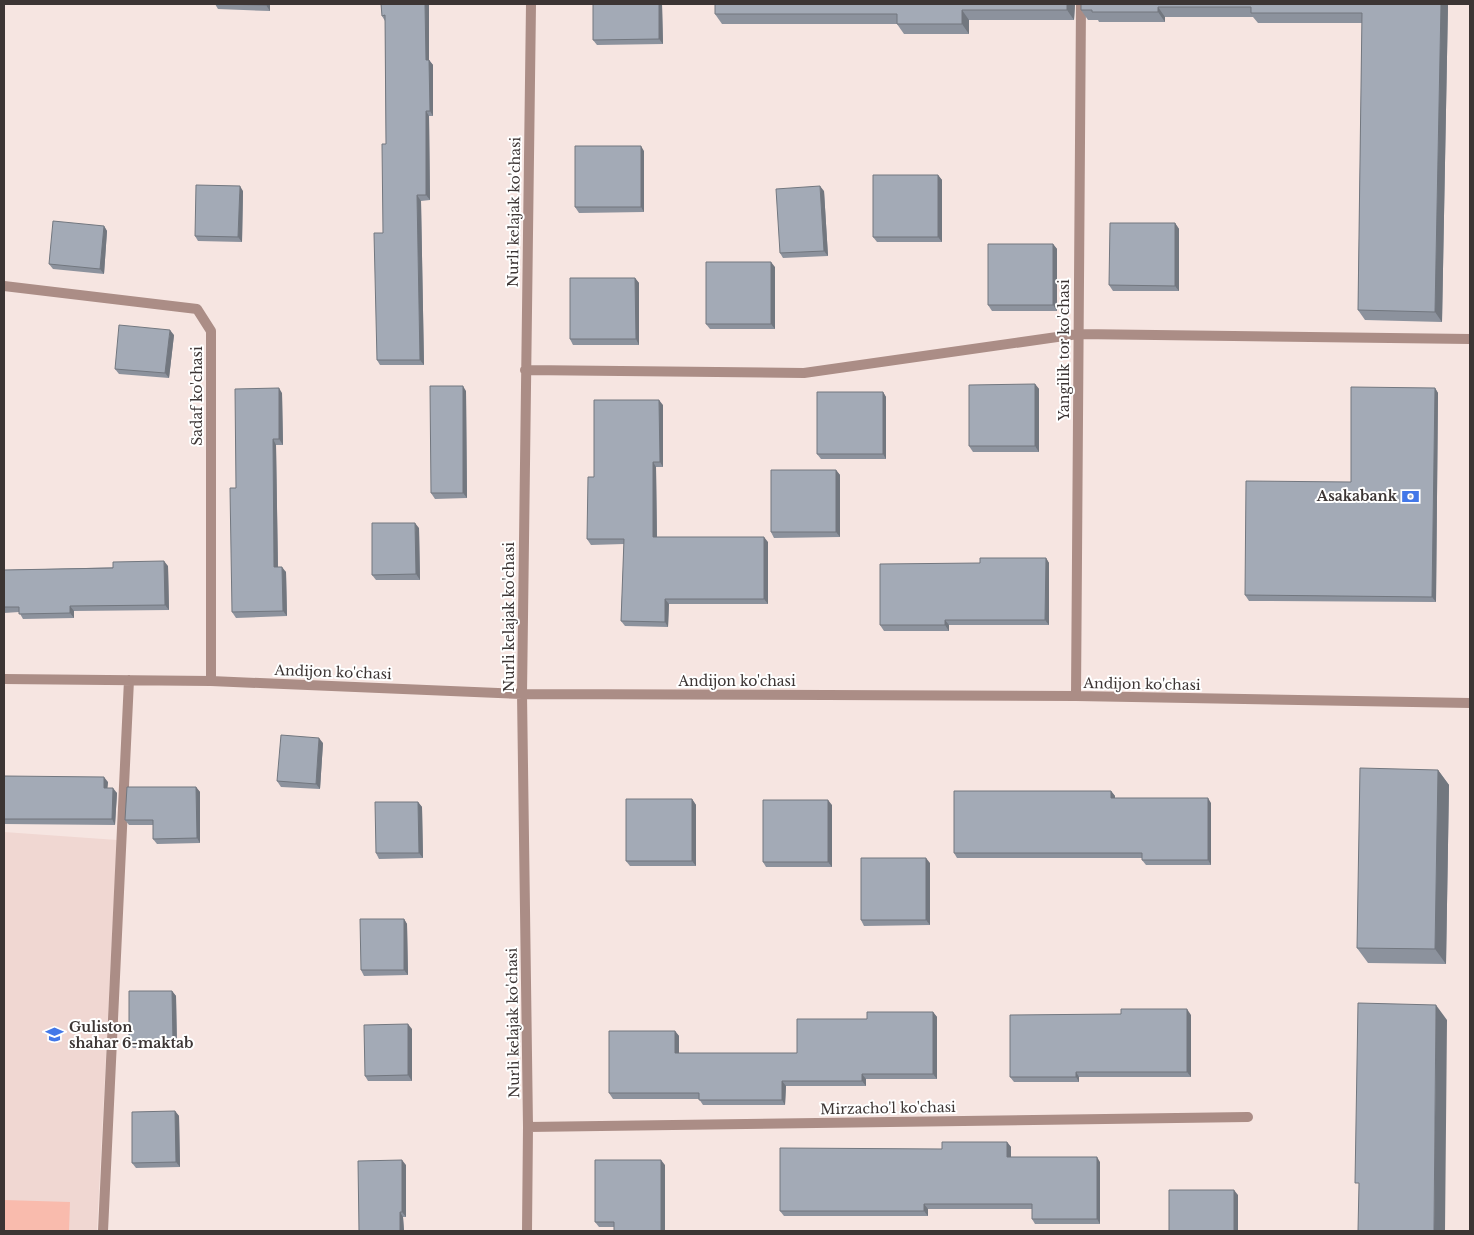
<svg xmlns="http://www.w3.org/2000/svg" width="1474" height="1235" font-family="'Libre Baskerville',serif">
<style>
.built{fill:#f0d7d2}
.green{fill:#f9bbad}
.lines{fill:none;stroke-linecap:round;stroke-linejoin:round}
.street{stroke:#ab8d86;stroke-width:10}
.wall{fill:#8c929d}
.shaded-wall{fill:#72777f}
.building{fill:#a3aab6;stroke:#72777f}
.labels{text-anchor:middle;stroke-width:4;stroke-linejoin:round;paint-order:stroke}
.street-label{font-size:14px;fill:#3c3534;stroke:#fff}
.poi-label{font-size:14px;font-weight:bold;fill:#3c3534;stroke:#fff;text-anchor:end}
</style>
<rect width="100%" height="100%" fill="#f6e5e1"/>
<!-- built -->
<path class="built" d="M 4,832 L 117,840 L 97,1231 L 4,1231 Z"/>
<!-- green -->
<path class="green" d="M 4,1200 L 70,1202 L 69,1231 L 4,1231 Z"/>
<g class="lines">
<!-- street -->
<path class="street" d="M 4,286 L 197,309 L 211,331 L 211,681
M 525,370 L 804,373 L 1078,334 L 1470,339
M 4,679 L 211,681 L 522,694 L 1076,696 L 1470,703
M 1076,696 L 1081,4
M 528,1127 L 1248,1117
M 103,1231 L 129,680
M 527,1231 L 528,1127 L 522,694 L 531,4"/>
</g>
<!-- wall -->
<path class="wall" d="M 215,4 L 270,4 L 270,11 L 218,9 Z
M 381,4 L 429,4 L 429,60 L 433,65 L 433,116 L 429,116 L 430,200 L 421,201 L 424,365 L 380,365 L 377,360 L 383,233 L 386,144 L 385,21 L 382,16 Z
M 662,4 L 663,44 L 597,45 L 593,40 Z
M 1075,4 L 1074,20 L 969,20 L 969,34 L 904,34 L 897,24 L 722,24 L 715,14 Z
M 1081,4 L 1448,4 L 1442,322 L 1365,320 L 1358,310 L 1362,23 L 1258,23 L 1253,17 L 1165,17 L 1165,22 L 1099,22 L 1098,20 L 1088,20 L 1081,10 Z
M 644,151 L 644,212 L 579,213 L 575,207 Z
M 938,175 L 942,180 L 942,242 L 877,242 L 873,237 Z
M 243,191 L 242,242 L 198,241 L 195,236 Z
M 824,191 L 828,256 L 783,258 L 780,253 Z
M 1175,223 L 1179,229 L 1179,291 L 1113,291 L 1109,285 Z
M 104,226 L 107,231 L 104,274 L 53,269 L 49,264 Z
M 1053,244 L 1057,249 L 1057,311 L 992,311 L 988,305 Z
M 775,267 L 775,329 L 710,329 L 706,324 Z
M 635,278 L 639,283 L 639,345 L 573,345 L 570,339 Z
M 174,335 L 169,378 L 119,374 L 115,369 Z
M 1035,384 L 1039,389 L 1039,452 L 973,452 L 969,446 Z
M 1435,388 L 1438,393 L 1436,602 L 1249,601 L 1245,595 L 1351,482 Z
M 466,391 L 467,498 L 435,499 L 431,493 Z
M 883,392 L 886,397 L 886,459 L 821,459 L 817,454 Z
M 282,393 L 283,445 L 276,445 L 278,567 L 286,572 L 287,616 L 236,618 L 232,612 Z
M 663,405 L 663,467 L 656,467 L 657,537 L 768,542 L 768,604 L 669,604 L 668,627 L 625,626 L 621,621 L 624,544 L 591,545 L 587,539 L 594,477 Z
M 836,470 L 840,475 L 840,537 L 774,538 L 771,532 Z
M 419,528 L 420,580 L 376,580 L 372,575 Z
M 1046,558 L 1049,563 L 1049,625 L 949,625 L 949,631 L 884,631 L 880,625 L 980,563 Z
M 168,566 L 169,610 L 74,611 L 74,618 L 23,619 L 19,612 L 4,613 L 4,570 Z
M 323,743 L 320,789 L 281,787 L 277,781 Z
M 1438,770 L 1449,785 L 1446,964 L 1368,963 L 1357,948 Z
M 4,776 L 108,782 L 107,788 L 117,793 L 115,825 L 4,824 Z
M 196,787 L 200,792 L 200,843 L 157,844 L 153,839 L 153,825 L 129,825 L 125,820 Z
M 1111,791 L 1115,796 L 1115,798 L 1211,803 L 1211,865 L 1146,865 L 1142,860 L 1142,858 L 957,858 L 954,853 Z
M 692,799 L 696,805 L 696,866 L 630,866 L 626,861 Z
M 418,802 L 422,807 L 423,858 L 379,859 L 376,853 Z
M 832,805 L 832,867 L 766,867 L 763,862 Z
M 930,863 L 930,925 L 864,926 L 861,920 Z
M 404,919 L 407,924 L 408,975 L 364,976 L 361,970 Z
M 172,991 L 176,996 L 177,1048 L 133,1048 L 129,1043 Z
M 933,1012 L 937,1017 L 937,1079 L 866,1079 L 866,1086 L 786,1086 L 785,1105 L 703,1105 L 699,1099 L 613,1099 L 609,1093 L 675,1031 L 679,1036 L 679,1053 L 797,1053 L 867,1019 Z
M 1191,1015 L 1191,1077 L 1079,1077 L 1079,1082 L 1014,1082 L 1010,1077 Z
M 412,1029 L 412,1081 L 368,1081 L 365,1076 Z
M 175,1111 L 179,1116 L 180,1167 L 136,1168 L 132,1163 Z
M 1007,1142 L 1011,1147 L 1011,1157 L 1100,1162 L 1100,1224 L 1035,1224 L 1032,1219 L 1032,1209 L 928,1209 L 928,1216 L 784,1216 L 780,1211 L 942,1149 Z
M 406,1165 L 406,1217 L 403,1217 L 404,1231 L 359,1231 Z
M 665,1165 L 665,1231 L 614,1231 L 614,1227 L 599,1227 L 595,1222 Z"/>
<!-- shaded-wall -->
<path class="shaded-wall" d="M 266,4 L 270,4 L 270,11 L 266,5 Z
M 425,4 L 429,4 L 429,60 L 433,65 L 433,116 L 430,111 L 426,60 Z
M 659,4 L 662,4 L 663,44 L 659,39 Z
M 1067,4 L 1075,4 L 1074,20 L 1067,10 Z
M 1441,4 L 1448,4 L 1442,322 L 1435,312 Z
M 1158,7 L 1165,17 L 1165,22 L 1158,12 Z
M 962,10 L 969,20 L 969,34 L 962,24 Z
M 426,111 L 429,116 L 430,200 L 426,195 Z
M 641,146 L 644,151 L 644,212 L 641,207 Z
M 938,175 L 942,180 L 942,242 L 938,237 Z
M 240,186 L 243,191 L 242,242 L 238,237 Z
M 820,186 L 824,191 L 828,256 L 824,251 Z
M 417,195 L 421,201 L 424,365 L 420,360 Z
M 1175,223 L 1179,229 L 1179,291 L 1175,286 Z
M 104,226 L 107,231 L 104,274 L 100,269 Z
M 1053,244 L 1057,249 L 1057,311 L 1053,305 Z
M 771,262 L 775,267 L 775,329 L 771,324 Z
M 635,278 L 639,283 L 639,345 L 636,339 Z
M 170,330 L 174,335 L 169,378 L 165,373 Z
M 1035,384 L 1039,389 L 1039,452 L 1035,446 Z
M 463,386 L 466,391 L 467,498 L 463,493 Z
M 279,388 L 282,393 L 283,445 L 279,439 Z
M 1435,388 L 1438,393 L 1436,602 L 1432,597 Z
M 883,392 L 886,397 L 886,459 L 883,454 Z
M 659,400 L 663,405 L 663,467 L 660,462 Z
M 273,439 L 276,445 L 278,573 L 274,567 Z
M 653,462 L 656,467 L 657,542 L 653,537 Z
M 836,470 L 840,475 L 840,537 L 836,532 Z
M 415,523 L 419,528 L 420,580 L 416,574 Z
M 764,537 L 768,542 L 768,604 L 764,599 Z
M 1046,558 L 1049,563 L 1049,625 L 1045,620 Z
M 164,561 L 168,566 L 169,610 L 165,605 Z
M 282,567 L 286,572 L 287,616 L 283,611 Z
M 665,599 L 669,604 L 668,627 L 665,622 Z
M 70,606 L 74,611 L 74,618 L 70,613 Z
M 945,620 L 949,625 L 949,631 L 945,625 Z
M 319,738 L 323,743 L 320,789 L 316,784 Z
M 1438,770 L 1449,785 L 1446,964 L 1435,949 Z
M 104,777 L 108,782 L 107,793 L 104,788 Z
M 196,787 L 200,792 L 200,843 L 197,838 Z
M 113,788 L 117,793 L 115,825 L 112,819 Z
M 1111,791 L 1115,796 L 1115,803 L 1111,798 Z
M 1208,798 L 1211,803 L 1211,865 L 1208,860 Z
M 692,799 L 696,805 L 696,866 L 692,861 Z
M 828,800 L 832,805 L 832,867 L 828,862 Z
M 418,802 L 422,807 L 423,858 L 419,853 Z
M 926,858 L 930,863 L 930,925 L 926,920 Z
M 404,919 L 407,924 L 408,975 L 404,970 Z
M 172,991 L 176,996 L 177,1048 L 173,1042 Z
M 1436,1005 L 1447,1020 L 1445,1231 L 1434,1231 Z
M 1187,1009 L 1191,1015 L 1191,1077 L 1187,1072 Z
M 933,1012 L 937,1017 L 937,1079 L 933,1074 Z
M 408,1024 L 412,1029 L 412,1081 L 408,1075 Z
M 675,1031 L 679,1036 L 679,1058 L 675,1053 Z
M 1076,1072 L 1079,1077 L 1079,1082 L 1076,1077 Z
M 862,1074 L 866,1079 L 866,1086 L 862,1081 Z
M 782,1081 L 786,1086 L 785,1105 L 782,1100 Z
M 175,1111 L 179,1116 L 180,1167 L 176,1162 Z
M 1007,1142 L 1011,1147 L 1011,1162 L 1007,1157 Z
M 1097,1157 L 1100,1162 L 1100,1224 L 1097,1219 Z
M 402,1160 L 406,1165 L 406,1217 L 402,1212 Z
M 661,1160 L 665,1165 L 665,1231 L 661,1231 Z
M 1234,1190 L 1238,1195 L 1238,1231 L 1234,1231 Z
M 924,1204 L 928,1209 L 928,1216 L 924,1211 Z
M 400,1212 L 403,1217 L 404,1231 L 400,1231 Z"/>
<!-- building -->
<path class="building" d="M 215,4 L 266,4 L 266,5 Z
M 381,4 L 425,4 L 426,60 L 429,60 L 430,111 L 426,111 L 426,195 L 417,195 L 420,360 L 377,360 L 374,233 L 383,233 L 382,144 L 386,144 L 385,15 L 382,16 Z
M 593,4 L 659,4 L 659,39 L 593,40 Z
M 715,4 L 1067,4 L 1067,10 L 962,10 L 962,24 L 897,24 L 897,14 L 715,14 Z
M 1081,4 L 1441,4 L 1435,312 L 1358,310 L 1362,13 L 1251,13 L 1251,7 L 1158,7 L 1158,12 L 1092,12 L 1092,10 L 1081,10 Z
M 575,146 L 641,146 L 641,207 L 575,207 Z
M 873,175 L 938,175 L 938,237 L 873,237 Z
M 196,185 L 240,186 L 238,237 L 195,236 Z
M 820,186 L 824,251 L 780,253 L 776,189 Z
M 53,221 L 104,226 L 100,269 L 49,264 Z
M 1110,223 L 1175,223 L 1175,286 L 1109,285 Z
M 988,244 L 1053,244 L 1053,305 L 988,305 Z
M 706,262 L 771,262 L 771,324 L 706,324 Z
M 570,278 L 635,278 L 636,339 L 570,339 Z
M 119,325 L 170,330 L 165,373 L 115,369 Z
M 1035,384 L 1035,446 L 969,446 L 969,385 Z
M 430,386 L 463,386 L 463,493 L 431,493 Z
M 1351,387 L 1435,388 L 1432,597 L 1245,595 L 1246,481 L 1351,482 Z
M 279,388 L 279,439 L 273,439 L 274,567 L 282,567 L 283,611 L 232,612 L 230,488 L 236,488 L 235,389 Z
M 817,392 L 883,392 L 883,454 L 817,454 Z
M 594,400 L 659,400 L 660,462 L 653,462 L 653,537 L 764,537 L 764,599 L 665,599 L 665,622 L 621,621 L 624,539 L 587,539 L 588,477 L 594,477 Z
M 771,470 L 836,470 L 836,532 L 771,532 Z
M 372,523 L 415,523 L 416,574 L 372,575 Z
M 980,558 L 1046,558 L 1045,620 L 945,620 L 945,625 L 880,625 L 880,564 L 980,563 Z
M 164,561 L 165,605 L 70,606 L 70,613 L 19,614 L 19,607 L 4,607 L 4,570 L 113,568 L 113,562 Z
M 281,735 L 319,738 L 316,784 L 277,781 Z
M 1360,768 L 1438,770 L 1435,949 L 1357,948 Z
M 4,776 L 104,777 L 104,788 L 113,788 L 112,819 L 4,819 Z
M 127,787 L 196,787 L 197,838 L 153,839 L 153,820 L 125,820 Z
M 954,791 L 1111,791 L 1111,798 L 1208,798 L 1208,860 L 1142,860 L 1142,853 L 954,853 Z
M 626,799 L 692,799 L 692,861 L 626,861 Z
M 763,800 L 828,800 L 828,862 L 763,862 Z
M 375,802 L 418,802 L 419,853 L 376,853 Z
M 861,858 L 926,858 L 926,920 L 861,920 Z
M 360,919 L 404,919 L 404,970 L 361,970 Z
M 129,991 L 172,991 L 173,1042 L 129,1043 Z
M 1358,1003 L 1436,1005 L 1434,1231 L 1358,1231 L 1359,1183 L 1355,1183 Z
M 1121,1009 L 1187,1009 L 1187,1072 L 1076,1072 L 1076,1077 L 1010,1077 L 1010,1015 L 1121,1014 Z
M 867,1012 L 933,1012 L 933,1074 L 862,1074 L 862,1081 L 782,1081 L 782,1100 L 699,1100 L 699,1093 L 609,1093 L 609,1031 L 675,1031 L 675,1053 L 797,1053 L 797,1019 L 867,1019 Z
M 408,1024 L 408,1075 L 365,1076 L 364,1025 Z
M 175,1111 L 176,1162 L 132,1163 L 132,1112 Z
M 942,1142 L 1007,1142 L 1007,1157 L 1097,1157 L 1097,1219 L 1032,1219 L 1032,1204 L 924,1204 L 924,1211 L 780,1211 L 780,1148 L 942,1149 Z
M 402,1160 L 402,1212 L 400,1212 L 400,1231 L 359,1231 L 358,1161 Z
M 595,1160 L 661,1160 L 661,1231 L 614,1231 L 614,1222 L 595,1222 Z
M 1169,1190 L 1234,1190 L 1234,1231 L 1169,1231 Z"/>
<!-- icons -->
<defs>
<symbol id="bank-bare" viewBox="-9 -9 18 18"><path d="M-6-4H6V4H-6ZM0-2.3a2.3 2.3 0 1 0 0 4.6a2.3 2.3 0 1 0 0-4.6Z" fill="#4277e8" stroke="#fff" stroke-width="2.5" paint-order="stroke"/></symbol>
<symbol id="school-bare" viewBox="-9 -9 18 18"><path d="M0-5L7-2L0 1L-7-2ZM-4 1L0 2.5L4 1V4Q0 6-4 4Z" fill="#4277e8" stroke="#fff" stroke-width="2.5" paint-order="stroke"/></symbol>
</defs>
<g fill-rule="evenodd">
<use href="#bank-bare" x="1398" y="484" width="25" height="25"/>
<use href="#school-bare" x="42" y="1022" width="25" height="25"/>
</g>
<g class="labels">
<!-- street labels -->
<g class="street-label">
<text transform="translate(514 212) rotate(-89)" y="5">Nurli kelajak ko'chasi</text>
<text transform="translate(1064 350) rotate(-90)" y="5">Yangilik tor ko'chasi</text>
<text transform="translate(197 396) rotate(-90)" y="5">Sadaf ko'chasi</text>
<text transform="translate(509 617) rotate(-90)" y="5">Nurli kelajak ko'chasi</text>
<text transform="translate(333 672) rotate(2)" y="5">Andijon ko'chasi</text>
<text x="737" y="686">Andijon ko'chasi</text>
<text transform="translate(1142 684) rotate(1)" y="5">Andijon ko'chasi</text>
<text transform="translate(513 1023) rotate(-91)" y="5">Nurli kelajak ko'chasi</text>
<text transform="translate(888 1108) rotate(-1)" y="5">Mirzacho'l ko'chasi</text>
</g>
<!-- poi labels -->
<g class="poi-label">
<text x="1397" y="501">Asakabank</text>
<text x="69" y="1032" text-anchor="start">Guliston<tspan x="69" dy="16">shahar 6-maktab</tspan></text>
</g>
</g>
<!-- border -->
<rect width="1474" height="1235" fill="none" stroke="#3c3534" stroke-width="10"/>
</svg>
